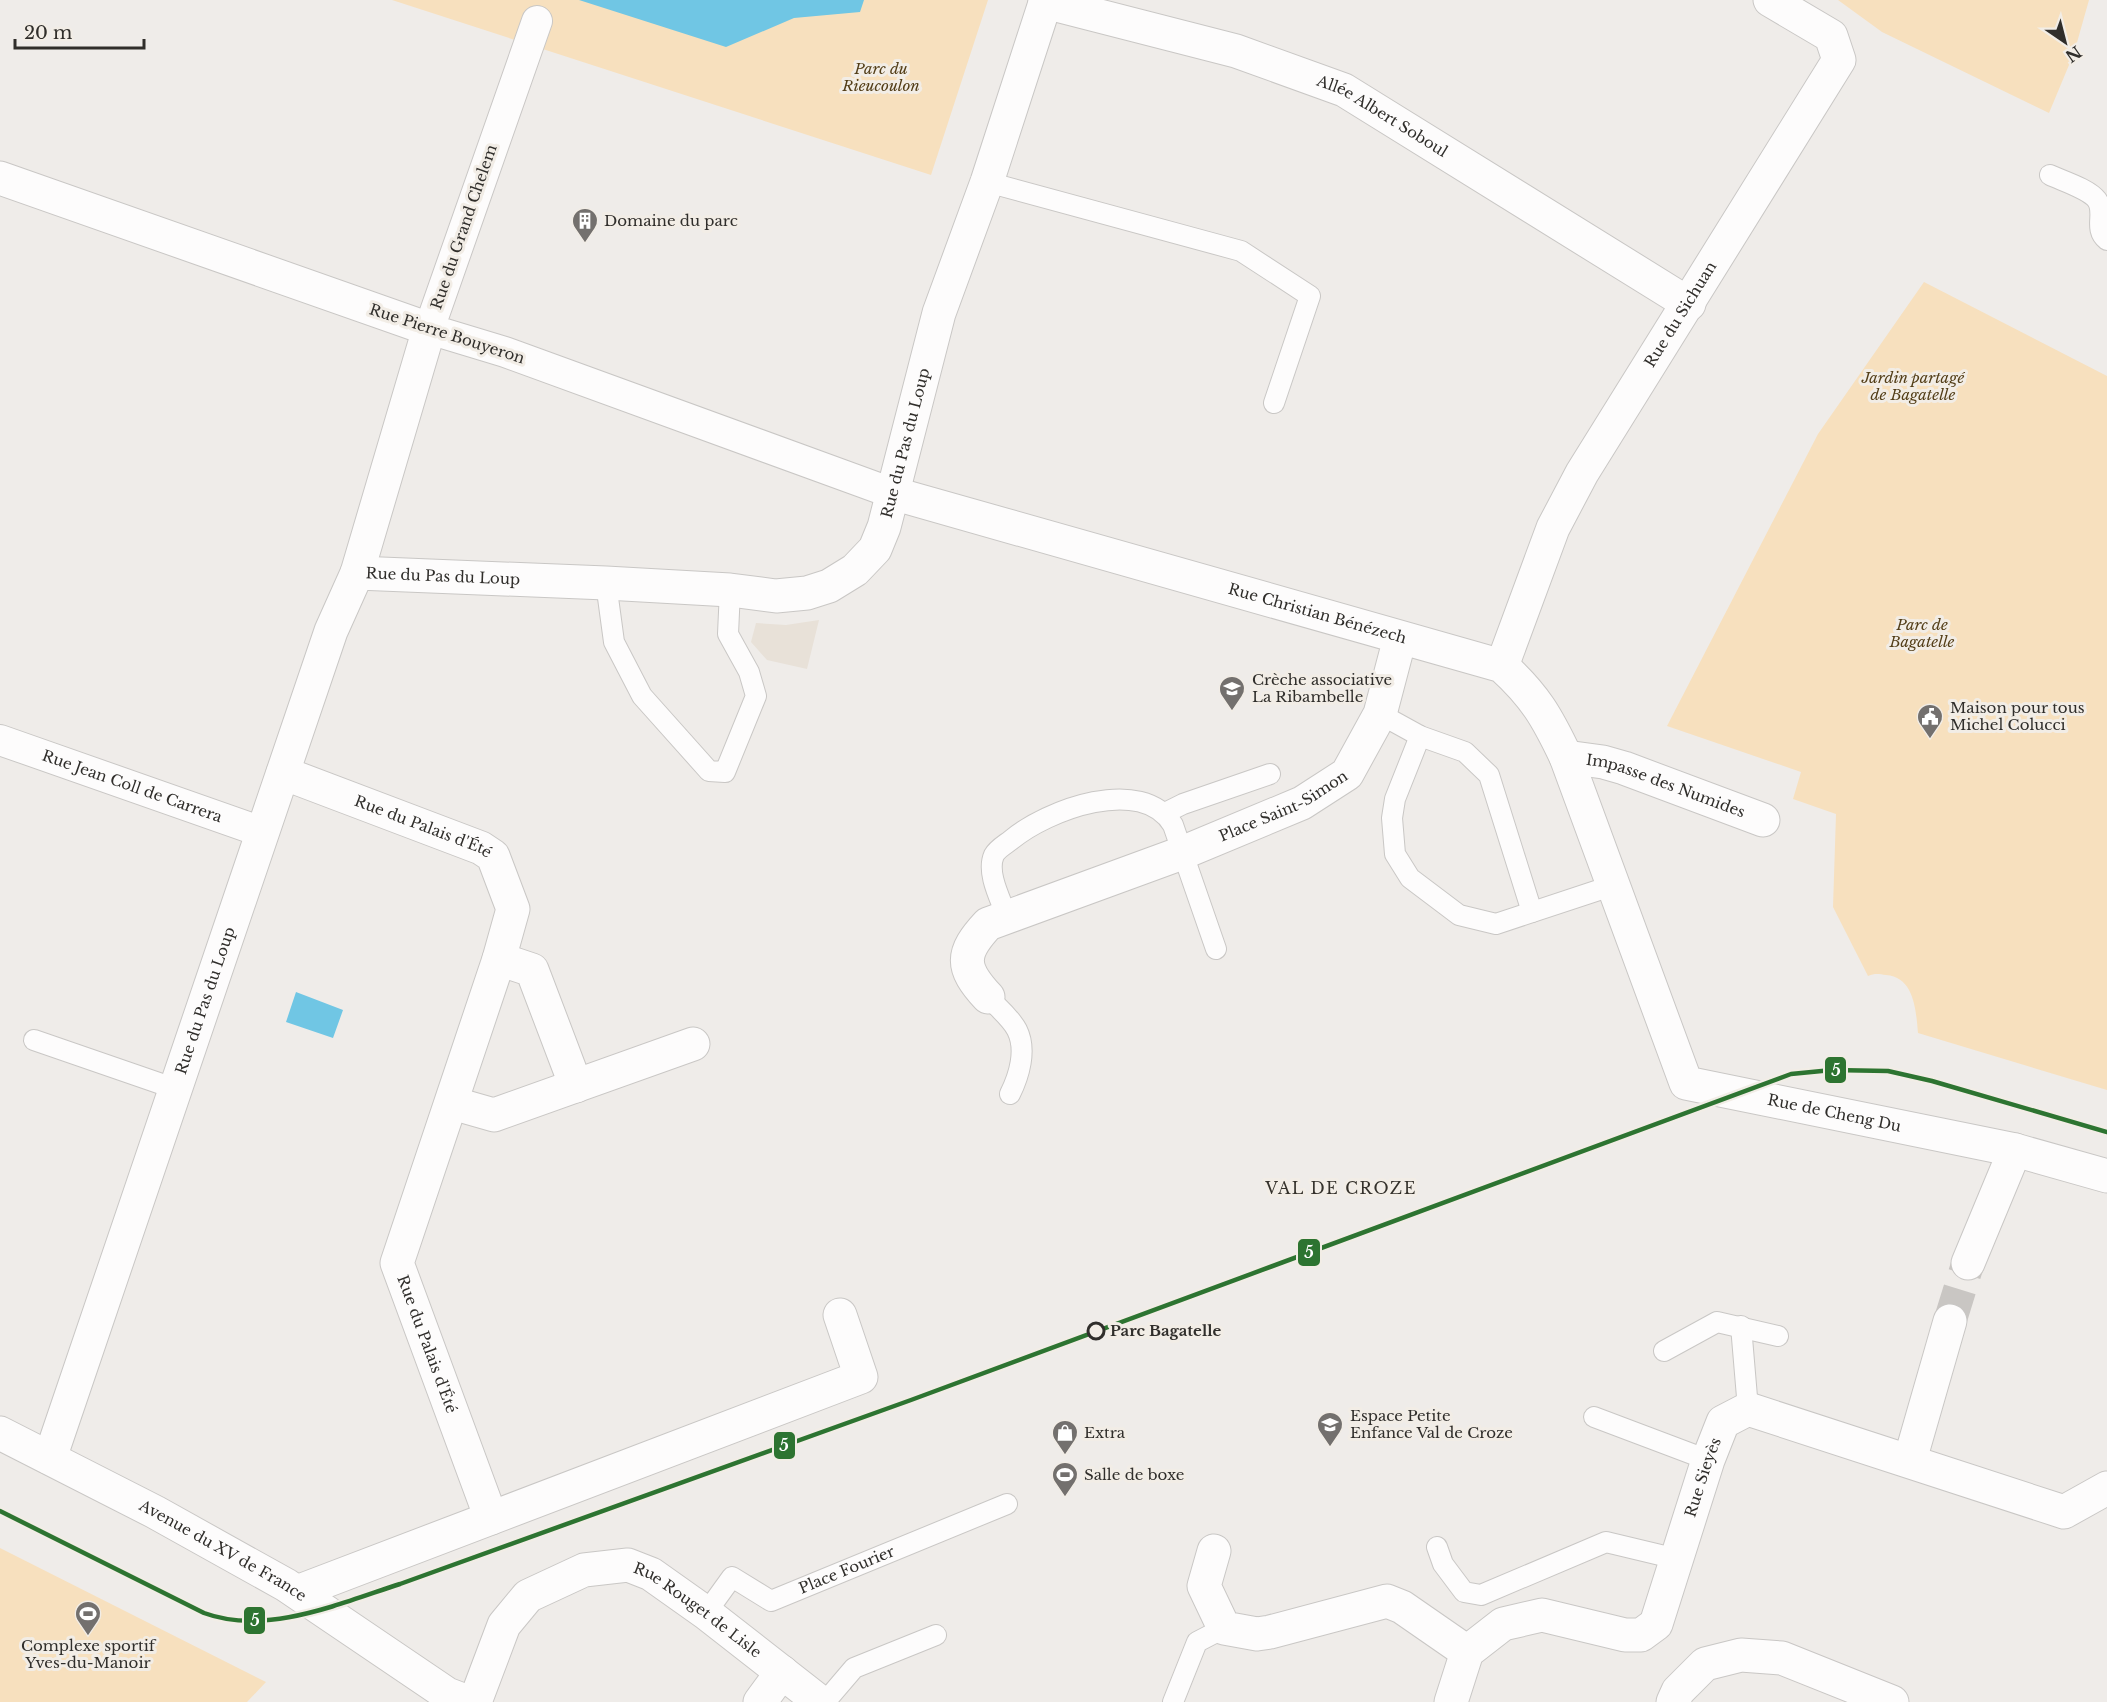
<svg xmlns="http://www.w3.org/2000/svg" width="2107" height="1702" font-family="'Libre Baskerville',serif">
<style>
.built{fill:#e8e1d8}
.green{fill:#f7e0be}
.water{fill:#70c6e4}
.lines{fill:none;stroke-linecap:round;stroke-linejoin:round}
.minor-tunnel{stroke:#c9c6c3;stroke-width:33;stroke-dasharray:33 16;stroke-linecap:butt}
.service-casing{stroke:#c9c7c5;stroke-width:22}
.pedestrian-casing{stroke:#c9c7c5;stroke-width:32}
.minor-casing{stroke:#c9c7c5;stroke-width:35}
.service{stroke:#fdfcfc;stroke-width:20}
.pedestrian{stroke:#fdfcfc;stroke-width:30}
.minor{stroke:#fdfcfc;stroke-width:33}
.tram-1-casing{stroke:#f2ede6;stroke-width:9}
.tram-1{stroke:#2d7431;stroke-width:4.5}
.stop-dot{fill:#f2ede6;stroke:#302e2b;stroke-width:3}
.labels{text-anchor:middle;stroke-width:6;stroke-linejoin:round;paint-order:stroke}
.park-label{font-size:15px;font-style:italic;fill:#533e18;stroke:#f2ede6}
.street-label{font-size:15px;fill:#302e2b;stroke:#f2ede6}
.poi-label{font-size:15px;fill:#302e2b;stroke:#f2ede6;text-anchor:start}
.stop-label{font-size:15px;font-weight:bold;fill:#302e2b;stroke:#f2ede6;text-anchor:start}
.neighbourhood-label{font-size:16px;letter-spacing:1.5px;fill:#34312b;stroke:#f2ede6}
.line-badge{stroke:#f2ede6;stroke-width:2}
.badge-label{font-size:16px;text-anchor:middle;font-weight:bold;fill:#fff}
</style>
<rect width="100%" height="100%" fill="#efece9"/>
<!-- built -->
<path class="built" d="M 819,620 L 807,669 L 767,660 L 751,642 L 756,623 L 786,625 Z"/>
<!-- green -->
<path class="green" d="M 392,0 L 988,0 L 931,175 Z
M 1838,0 L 2089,0 L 2074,53 L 2049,113 L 1882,32 Z
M 1924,282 L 2107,376 L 2107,1090 L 1918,1033 C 1916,1012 1915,977 1886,975 C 1879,974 1875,973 1868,976 L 1833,907 L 1836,814 L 1793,799 L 1801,772 L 1667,726 L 1818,434 Z
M 0,1548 L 266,1682 L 247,1702 L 0,1702 Z"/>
<!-- water -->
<path class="water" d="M 579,0 L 864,0 L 860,12 L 794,18 L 726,47 Z
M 296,992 L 343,1010 L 333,1038 L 286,1022 Z"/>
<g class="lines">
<!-- minor-tunnel -->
<path class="minor-tunnel" d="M 1950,1321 L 1968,1263"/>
<defs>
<g id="service">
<path d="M 2050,175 C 2063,181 2089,189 2097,200 C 2106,213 2093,229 2107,240"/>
<path d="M 987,182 L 1241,251 L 1310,296 L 1274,403"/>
<path d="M 606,583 L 614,642 L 642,696 L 709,771 L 725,772 L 756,696 L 749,672 L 728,634 L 730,590"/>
<path d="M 1380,714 L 1420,736 L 1465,752 L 1489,775 L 1532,912"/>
<path d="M 1420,736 L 1395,799 L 1392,818 L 1395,854 L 1410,878 L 1459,915 L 1496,924 L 1614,885"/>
<path d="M 1165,813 L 1183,804 L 1270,774"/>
<path d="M 1007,917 C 1001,900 986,873 994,855 C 997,849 1006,844 1011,840 C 1047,810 1142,774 1173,825 L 1216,949"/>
<path d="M 988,997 C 997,1007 1011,1018 1017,1030 C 1027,1050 1019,1076 1010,1094"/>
<path d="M 34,1040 L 176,1089"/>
<path d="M 1741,1326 L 1748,1409"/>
<path d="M 1664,1351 L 1717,1322 L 1778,1336"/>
<path d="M 1594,1417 L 1708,1460"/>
<path d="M 1437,1547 L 1443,1564 L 1464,1592 L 1481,1595 L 1606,1542 L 1677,1559"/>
<path id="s1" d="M 706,1613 L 732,1577 L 771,1601 L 1007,1504"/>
<path d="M 825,1702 L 854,1668 L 936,1635"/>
<path d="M 1173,1702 L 1197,1642 L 1224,1628"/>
</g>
<g id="pedestrian">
<path d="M 537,21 L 429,329 L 505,352 L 892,493"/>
<path id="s2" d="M 0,740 L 262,832"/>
</g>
<g id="minor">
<path id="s3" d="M 1045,2 L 1236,51 L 1344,90 L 1689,304"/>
<path d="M 0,178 L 429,329 L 357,573"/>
<path id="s4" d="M 892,493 L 1502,666 C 1535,696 1547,717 1566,757 L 1686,1083 L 2015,1150 L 2107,1176"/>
<path id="s5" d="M 1502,666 L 1553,528 L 1582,473 L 1839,60 L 1831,36 L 1770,0"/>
<path id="s6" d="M 1566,757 L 1603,762 L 1624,768 L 1763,820"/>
<path id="s7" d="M 283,773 L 481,848 L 493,856 L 513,909 L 499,959 L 397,1263 L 491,1518"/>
<path d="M 499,959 L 532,970 L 576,1086"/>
<path id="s8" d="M 988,997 C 960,967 961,953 988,924 L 1182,853 L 1302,803 L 1347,774 L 1380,714 L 1400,638"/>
<path d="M 452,1103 L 494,1115 L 693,1044"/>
<path d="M 1968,1263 L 2015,1150"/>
<path id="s9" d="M 0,1433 L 155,1512 L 286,1585 L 447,1694 L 468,1702"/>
<path id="s10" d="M 50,1458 L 331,631 L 357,573 L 606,583 L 730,590 L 776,596 L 807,593 L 829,586 L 855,570 L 875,549 L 884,527 L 939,313 L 987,182 L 1046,0"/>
<path d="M 1910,1460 L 1950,1321"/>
<path d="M 1214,1551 L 1204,1586 L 1224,1628 L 1257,1634 L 1270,1632 L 1387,1601 L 1402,1607 L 1467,1652"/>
<path d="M 297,1592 L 861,1377 L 840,1315"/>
<path id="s11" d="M 475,1702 L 504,1625 L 528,1596 L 584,1570 L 628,1565 L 651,1574 L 706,1613 L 820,1702"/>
<path d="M 760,1702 L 782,1672"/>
<path id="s12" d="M 1451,1702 L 1467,1652 L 1503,1624 L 1542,1615 L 1625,1635 L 1641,1635 L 1656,1624 L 1708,1460 L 1723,1422 L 1748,1409 L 2064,1512 L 2107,1488"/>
<path d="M 1673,1702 L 1678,1691 L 1705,1664 L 1741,1655 L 1782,1658 L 1892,1702"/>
</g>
</defs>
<!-- service casing -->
<use href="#service" class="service-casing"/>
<!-- pedestrian casing -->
<use href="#pedestrian" class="pedestrian-casing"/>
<!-- minor casing -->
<use href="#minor" class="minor-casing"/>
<!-- service -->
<use href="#service" class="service"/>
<!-- pedestrian -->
<use href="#pedestrian" class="pedestrian"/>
<!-- minor -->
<use href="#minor" class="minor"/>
<defs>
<path id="tram-1" d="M 0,1511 L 204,1613 C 266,1636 341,1603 400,1584 L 911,1400 L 1791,1074 L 1832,1070 L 1888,1071 L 1932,1081 L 2107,1132"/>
</defs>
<!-- tram-1 casing -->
<use href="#tram-1" class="tram-1-casing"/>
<!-- tram-1 -->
<use href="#tram-1" class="tram-1"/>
</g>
<!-- icons -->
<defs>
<symbol id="building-pin" viewBox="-11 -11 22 30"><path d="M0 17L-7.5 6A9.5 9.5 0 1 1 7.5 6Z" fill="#73706e" stroke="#f2ede6"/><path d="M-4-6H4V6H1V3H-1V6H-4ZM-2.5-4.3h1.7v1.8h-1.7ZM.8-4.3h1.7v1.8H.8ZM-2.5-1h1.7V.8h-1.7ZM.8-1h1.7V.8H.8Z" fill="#fff"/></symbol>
<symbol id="school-pin" viewBox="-11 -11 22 30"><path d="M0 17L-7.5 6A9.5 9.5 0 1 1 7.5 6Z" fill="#73706e" stroke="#f2ede6"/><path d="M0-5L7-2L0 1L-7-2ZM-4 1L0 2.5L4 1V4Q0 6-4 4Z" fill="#fff"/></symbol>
<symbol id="civic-pin" viewBox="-11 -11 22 30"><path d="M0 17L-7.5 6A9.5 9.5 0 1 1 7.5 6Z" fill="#73706e" stroke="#f2ede6"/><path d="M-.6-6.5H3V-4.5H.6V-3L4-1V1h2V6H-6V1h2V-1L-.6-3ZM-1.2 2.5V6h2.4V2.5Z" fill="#fff"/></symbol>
<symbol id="shop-pin" viewBox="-11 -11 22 30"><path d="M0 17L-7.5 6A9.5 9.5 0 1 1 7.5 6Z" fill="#73706e" stroke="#f2ede6"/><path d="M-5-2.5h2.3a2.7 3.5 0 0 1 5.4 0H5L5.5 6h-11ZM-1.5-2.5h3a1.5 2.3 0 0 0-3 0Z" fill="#fff"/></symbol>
<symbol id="stadium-pin" viewBox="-11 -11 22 30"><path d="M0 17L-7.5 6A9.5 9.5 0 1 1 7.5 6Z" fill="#73706e" stroke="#f2ede6"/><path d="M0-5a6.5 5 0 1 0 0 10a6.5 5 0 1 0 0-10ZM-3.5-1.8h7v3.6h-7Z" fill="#fff"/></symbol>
</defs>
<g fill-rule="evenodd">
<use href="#building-pin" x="570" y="206" width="30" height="40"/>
<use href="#school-pin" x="1217" y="674" width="30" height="40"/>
<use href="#civic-pin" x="1915" y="702" width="30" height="40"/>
<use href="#school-pin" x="1315" y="1410" width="30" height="40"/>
<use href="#shop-pin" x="1050" y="1418" width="30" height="40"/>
<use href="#stadium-pin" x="1050" y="1460" width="30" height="40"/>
<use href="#stadium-pin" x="73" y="1599" width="30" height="40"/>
</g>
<!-- markers -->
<circle class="stop-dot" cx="1096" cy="1331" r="8"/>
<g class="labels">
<!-- park labels -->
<g class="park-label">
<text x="881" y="74">Parc du<tspan x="881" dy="17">Rieucoulon</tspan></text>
<text x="1913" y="383">Jardin partagé<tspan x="1913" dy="17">de Bagatelle</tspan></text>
<text x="1922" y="630">Parc de<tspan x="1922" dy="17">Bagatelle</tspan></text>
</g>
<!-- street labels -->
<g class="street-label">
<text dy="5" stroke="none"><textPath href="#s3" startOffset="358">Allée Albert Soboul</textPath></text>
<text transform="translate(464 227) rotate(-71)" y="5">Rue du Grand Chelem</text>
<text dy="5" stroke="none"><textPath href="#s5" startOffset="396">Rue du Sichuan</textPath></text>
<text transform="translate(447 334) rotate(18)" y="5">Rue Pierre Bouyeron</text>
<text dy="5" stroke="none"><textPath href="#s10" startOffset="1581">Rue du Pas du Loup</textPath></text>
<text dy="5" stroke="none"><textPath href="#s10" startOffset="1023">Rue du Pas du Loup</textPath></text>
<text dy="5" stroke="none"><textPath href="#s4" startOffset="442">Rue Christian Bénézech</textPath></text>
<text dy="5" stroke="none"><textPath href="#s2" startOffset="140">Rue Jean Coll de Carrera</textPath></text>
<text dy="5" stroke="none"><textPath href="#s6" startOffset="104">Impasse des Numides</textPath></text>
<text dy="5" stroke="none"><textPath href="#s8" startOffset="404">Place Saint-Simon</textPath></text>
<text dy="5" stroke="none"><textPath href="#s7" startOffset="150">Rue du Palais d'Été</textPath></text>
<text dy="5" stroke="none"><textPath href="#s10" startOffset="483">Rue du Pas du Loup</textPath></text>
<text dy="5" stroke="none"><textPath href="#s4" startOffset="1245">Rue de Cheng Du</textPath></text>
<text dy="5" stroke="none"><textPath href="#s7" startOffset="742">Rue du Palais d'Été</textPath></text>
<text dy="5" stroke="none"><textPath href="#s12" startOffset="412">Rue Sieyès</textPath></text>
<text dy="5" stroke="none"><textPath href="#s9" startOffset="252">Avenue du XV de France</textPath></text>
<text dy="5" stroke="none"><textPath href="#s1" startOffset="172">Place Fourier</textPath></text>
<text dy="5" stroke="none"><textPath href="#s11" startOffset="309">Rue Rouget de Lisle</textPath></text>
</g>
<!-- poi labels -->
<g class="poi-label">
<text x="604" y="226">Domaine du parc</text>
<text x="1252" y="685">Crèche associative<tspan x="1252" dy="17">La Ribambelle</tspan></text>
<text x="1950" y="713">Maison pour tous<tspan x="1950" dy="17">Michel Colucci</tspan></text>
<text x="1350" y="1421">Espace Petite<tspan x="1350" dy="17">Enfance Val de Croze</tspan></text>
<text x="1084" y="1438">Extra</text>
<text x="1084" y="1480">Salle de boxe</text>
<text x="88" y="1651" text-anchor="middle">Complexe sportif<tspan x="88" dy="17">Yves-du-Manoir</tspan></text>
</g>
<!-- stop labels -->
<g class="stop-label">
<text x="1110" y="1336">Parc Bagatelle</text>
</g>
<!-- neighbourhood labels -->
<g class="neighbourhood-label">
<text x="1341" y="1194">VAL DE CROZE</text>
</g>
</g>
<g class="line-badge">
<rect x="1824" y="1056" width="23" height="28" rx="6" fill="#2d7431"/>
<rect x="1297" y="1238" width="24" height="29" rx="6" fill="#2d7431"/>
<rect x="773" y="1431" width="23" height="29" rx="6" fill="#2d7431"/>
<rect x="243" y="1606" width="23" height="29" rx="6" fill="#2d7431"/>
</g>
<g class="badge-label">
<text x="1836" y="1076">5</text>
<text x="1309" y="1258">5</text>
<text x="784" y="1451">5</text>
<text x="255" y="1626">5</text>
</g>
<!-- north arrow -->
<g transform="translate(2065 42) rotate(145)" stroke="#f2ede6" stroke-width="4.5" paint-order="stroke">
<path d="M0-4.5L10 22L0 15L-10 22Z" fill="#302e2b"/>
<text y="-9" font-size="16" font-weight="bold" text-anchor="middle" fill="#302e2b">N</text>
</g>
<!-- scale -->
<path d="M15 39v9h129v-9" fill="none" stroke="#302e2b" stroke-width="3"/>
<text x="24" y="39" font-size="18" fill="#302e2b" stroke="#f2ede6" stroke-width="4.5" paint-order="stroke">20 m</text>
</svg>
